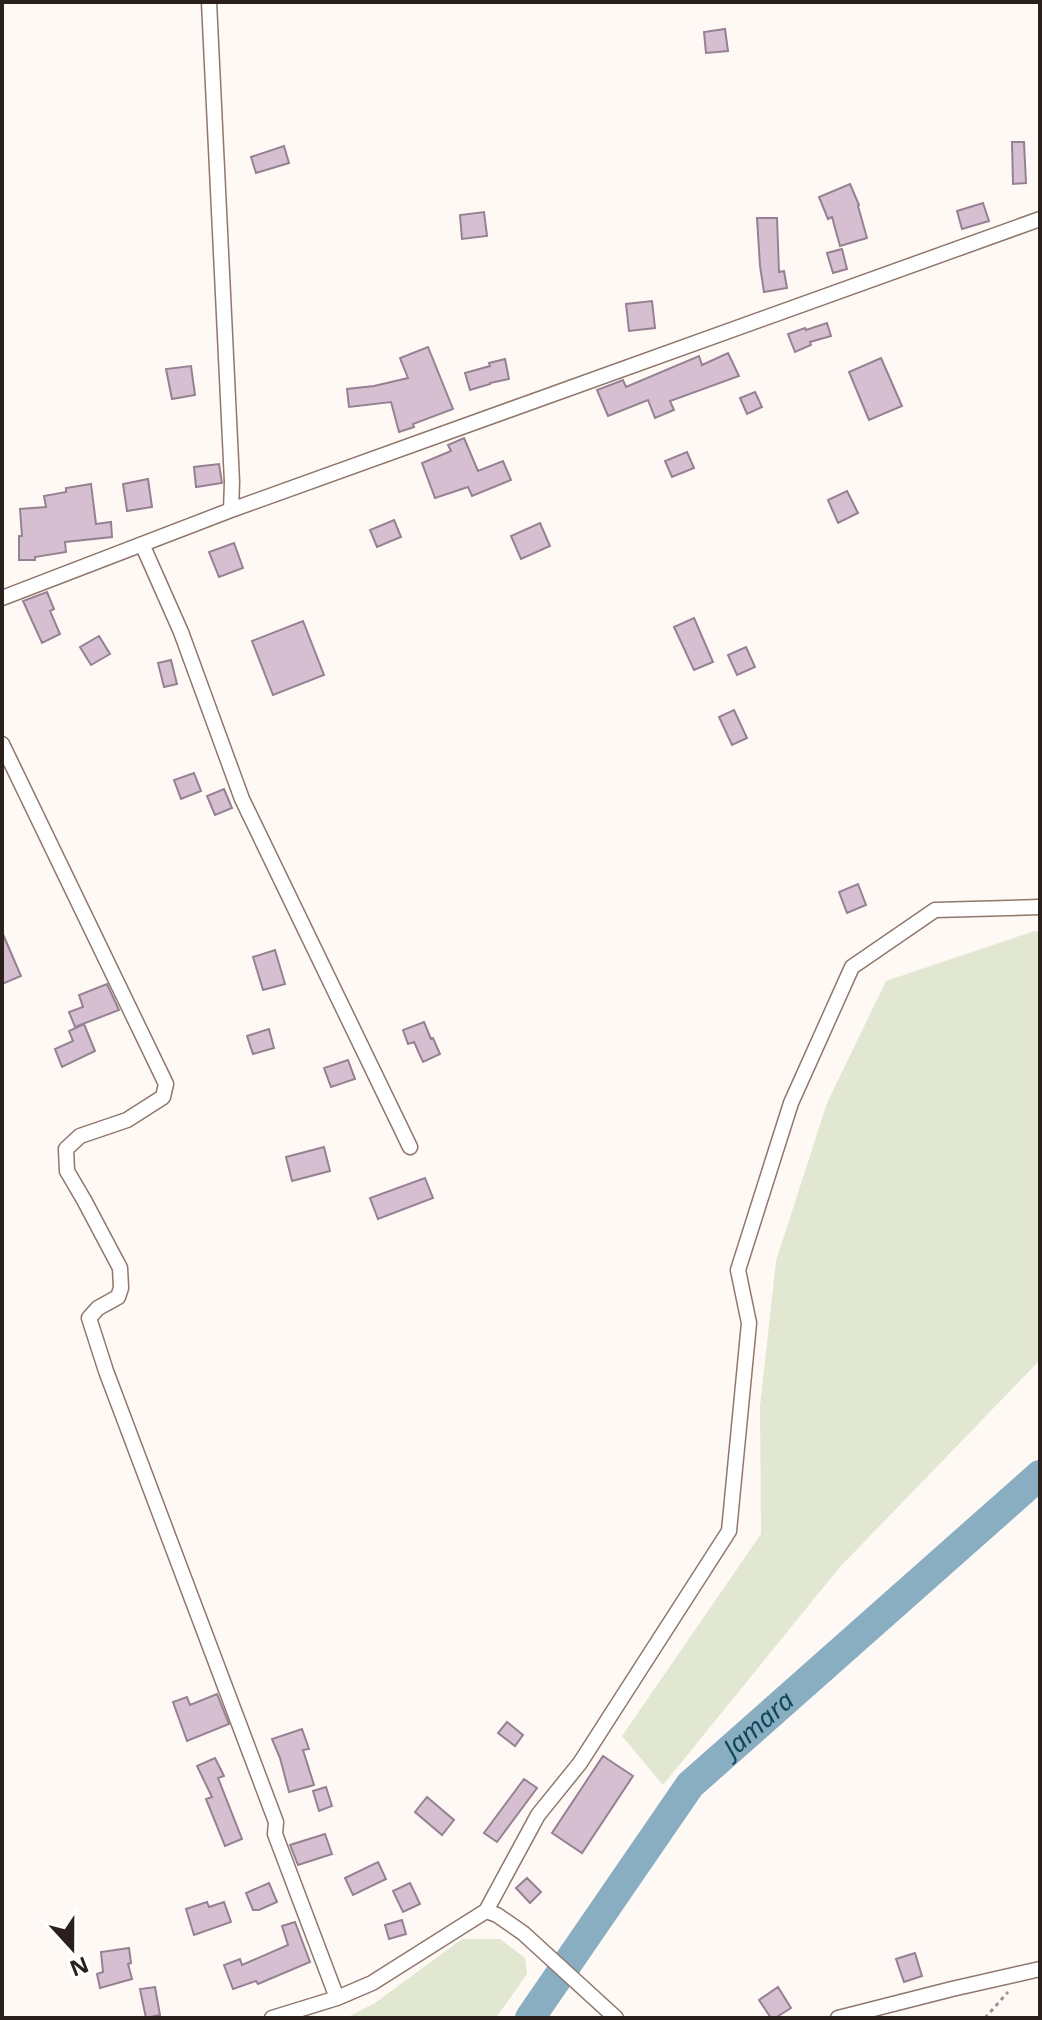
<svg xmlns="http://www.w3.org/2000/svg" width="1042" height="2020" font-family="'Noto Sans',sans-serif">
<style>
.green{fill:#e2e7d2}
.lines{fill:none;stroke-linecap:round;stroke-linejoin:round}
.river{stroke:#89aec1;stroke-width:30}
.building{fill:#d5bfd1;stroke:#968192;stroke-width:2}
.street-casing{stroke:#8f776b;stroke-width:17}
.path{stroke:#9b938f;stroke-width:3;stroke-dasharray:4 4;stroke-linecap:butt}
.street{stroke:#fff;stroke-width:14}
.labels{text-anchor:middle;stroke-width:6;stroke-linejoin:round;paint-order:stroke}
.water-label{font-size:26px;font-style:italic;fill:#14465b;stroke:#fff}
</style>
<rect width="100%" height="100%" fill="#fff9f6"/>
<!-- green -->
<path class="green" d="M 1034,931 L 1040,932 L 1040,1360 L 839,1568 L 663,1785 L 622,1736 L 761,1534 L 760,1406 L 776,1261 L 827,1103 L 886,981 Z
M 462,1939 L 500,1939 L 525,1958 L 527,1974 L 496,2018 L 346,2018 L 375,2003 Z"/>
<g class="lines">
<!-- river -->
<path class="river" id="s1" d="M 530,2018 L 690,1785 L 1040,1475"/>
</g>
<!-- building -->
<path class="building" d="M 725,29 L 728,51 L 706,53 L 704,32 Z
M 1012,142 L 1024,142 L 1026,183 L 1013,184 Z
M 284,146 L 289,163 L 256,173 L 251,157 Z
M 850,184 L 859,205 L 858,206 L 867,238 L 840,246 L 832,217 L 828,219 L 819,197 Z
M 983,203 L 989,221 L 962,229 L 957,211 Z
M 484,212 L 487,236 L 462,239 L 460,215 Z
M 757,218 L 777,218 L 779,272 L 784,271 L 787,288 L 764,292 L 760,266 Z
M 842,249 L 847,269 L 833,273 L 827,253 Z
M 652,301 L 655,328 L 629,331 L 626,304 Z
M 827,323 L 831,336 L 810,342 L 811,345 L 795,352 L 788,334 L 805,328 L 806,330 Z
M 428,347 L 453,409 L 413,424 L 414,427 L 399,432 L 391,402 L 349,407 L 347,389 L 374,386 L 408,378 L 400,358 Z
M 728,353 L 739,376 L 670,401 L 674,410 L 655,418 L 648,400 L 608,416 L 597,390 L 623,380 L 626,387 L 699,356 L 702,365 Z
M 881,358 L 902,406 L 869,420 L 849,372 Z
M 505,359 L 509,379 L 490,383 L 490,384 L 470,390 L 465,373 L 490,366 L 489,363 Z
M 191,366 L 195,395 L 172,399 L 166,369 Z
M 755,392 L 762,407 L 747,414 L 740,398 Z
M 464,438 L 478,471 L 503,461 L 511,480 L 472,496 L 468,487 L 435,498 L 422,463 L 451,451 L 448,445 Z
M 687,452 L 694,468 L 672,477 L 665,461 Z
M 219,464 L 222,483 L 196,487 L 194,467 Z
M 148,479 L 152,507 L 127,511 L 123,484 Z
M 91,484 L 96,524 L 111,522 L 112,537 L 65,542 L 66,552 L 35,557 L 35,560 L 19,560 L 19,536 L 22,536 L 20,509 L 46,507 L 44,496 L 66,492 L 66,488 Z
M 847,491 L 858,513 L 838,523 L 828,500 Z
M 394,520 L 401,537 L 377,547 L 370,530 Z
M 540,523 L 550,546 L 521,559 L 511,536 Z
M 234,543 L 243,568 L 219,577 L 209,552 Z
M 47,592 L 54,609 L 50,611 L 60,634 L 42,643 L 23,601 Z
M 694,618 L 713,662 L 694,670 L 674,627 Z
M 303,621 L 324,675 L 273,695 L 252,641 Z
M 99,636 L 110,654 L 91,665 L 80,647 Z
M 746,647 L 755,667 L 737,675 L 728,655 Z
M 171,660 L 177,684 L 164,687 L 158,663 Z
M 734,710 L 747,738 L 732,745 L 719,717 Z
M 194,773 L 201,791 L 181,799 L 174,780 Z
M 224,789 L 232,808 L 215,815 L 207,796 Z
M 858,884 L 866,905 L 847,913 L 839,892 Z
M 2,932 L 21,976 L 2,984 Z
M 275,950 L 285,984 L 263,990 L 253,957 Z
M 107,984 L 119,1010 L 75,1027 L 69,1012 L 83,1007 L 79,995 Z
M 424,1022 L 431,1039 L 433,1038 L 440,1054 L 423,1062 L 414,1042 L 408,1044 L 403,1030 Z
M 84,1024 L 95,1051 L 62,1067 L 55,1049 L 73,1041 L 69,1031 Z
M 269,1029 L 274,1048 L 253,1054 L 247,1036 Z
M 348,1060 L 355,1079 L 331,1087 L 324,1068 Z
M 324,1147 L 330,1171 L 292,1181 L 286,1157 Z
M 425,1178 L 433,1198 L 378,1219 L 370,1198 Z
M 217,1694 L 229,1724 L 187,1741 L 173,1702 L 187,1697 L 190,1705 Z
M 507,1722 L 523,1735 L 515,1746 L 498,1733 Z
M 302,1729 L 309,1749 L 303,1750 L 314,1785 L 289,1792 L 280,1758 L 272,1739 Z
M 603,1756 L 633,1776 L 582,1853 L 552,1833 Z
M 215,1758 L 224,1776 L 218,1778 L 242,1839 L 225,1846 L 206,1799 L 212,1797 L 197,1766 Z
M 524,1779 L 537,1788 L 497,1842 L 484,1833 Z
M 326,1787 L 332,1806 L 319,1811 L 313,1791 Z
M 427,1797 L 454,1820 L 442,1835 L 415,1812 Z
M 325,1834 L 332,1854 L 298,1865 L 290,1845 Z
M 378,1862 L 386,1879 L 353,1895 L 345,1878 Z
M 527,1878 L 541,1892 L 530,1903 L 516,1888 Z
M 269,1883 L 277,1902 L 259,1910 L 253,1910 L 246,1893 Z
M 410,1883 L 420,1904 L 403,1912 L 393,1891 Z
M 207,1902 L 209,1907 L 224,1902 L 231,1922 L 194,1935 L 186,1909 Z
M 402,1920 L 406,1934 L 389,1939 L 385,1925 Z
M 295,1922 L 310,1962 L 258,1984 L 256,1981 L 233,1989 L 224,1965 L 240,1959 L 242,1965 L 288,1945 L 282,1926 Z
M 129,1948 L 131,1963 L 128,1964 L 132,1979 L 100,1988 L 97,1974 L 103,1972 L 101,1952 Z
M 915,1953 L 922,1976 L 904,1982 L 896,1959 Z
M 155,1987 L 160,2015 L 146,2018 L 140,1989 Z
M 778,1987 L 791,2008 L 775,2018 L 771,2018 L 759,2000 Z"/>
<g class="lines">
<defs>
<path id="street" d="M 209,2 L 232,482 L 231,510
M 142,544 L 181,632 L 242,799 L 410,1147
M 2,598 L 231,510 L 1040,219
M 2,744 L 166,1084 L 163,1097 L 127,1120 L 80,1136 L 66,1149 L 67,1171 L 84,1200 L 120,1268 L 121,1288 L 118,1297 L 98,1308 L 89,1318 L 106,1371 L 276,1822 L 275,1834 L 337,1998
M 486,1911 L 497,1915 L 523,1933 L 616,2018
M 272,2018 L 337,1998 L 372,1983 L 486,1911 L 538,1815 L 580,1763 L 729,1531 L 749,1323 L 738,1270 L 791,1103 L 852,967 L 935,910 L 1040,907
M 838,2018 L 952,1989 L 1040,1969"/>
</defs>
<!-- street casing -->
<use href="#street" class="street-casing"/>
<!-- path -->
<path class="path" d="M 985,2018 L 1008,1992"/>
<!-- street -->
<use href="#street" class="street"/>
</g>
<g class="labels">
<!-- water labels -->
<g class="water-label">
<text dy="9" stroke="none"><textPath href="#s1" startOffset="374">Jamara</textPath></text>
</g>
</g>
<!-- border -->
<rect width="1042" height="2020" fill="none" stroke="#2a201b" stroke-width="8"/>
<!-- north arrow -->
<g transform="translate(72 1948) rotate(159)" stroke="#ffffff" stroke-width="6" paint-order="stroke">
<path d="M0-6L14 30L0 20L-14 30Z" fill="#2a201b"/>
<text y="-12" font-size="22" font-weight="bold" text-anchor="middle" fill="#2a201b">N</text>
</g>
</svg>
